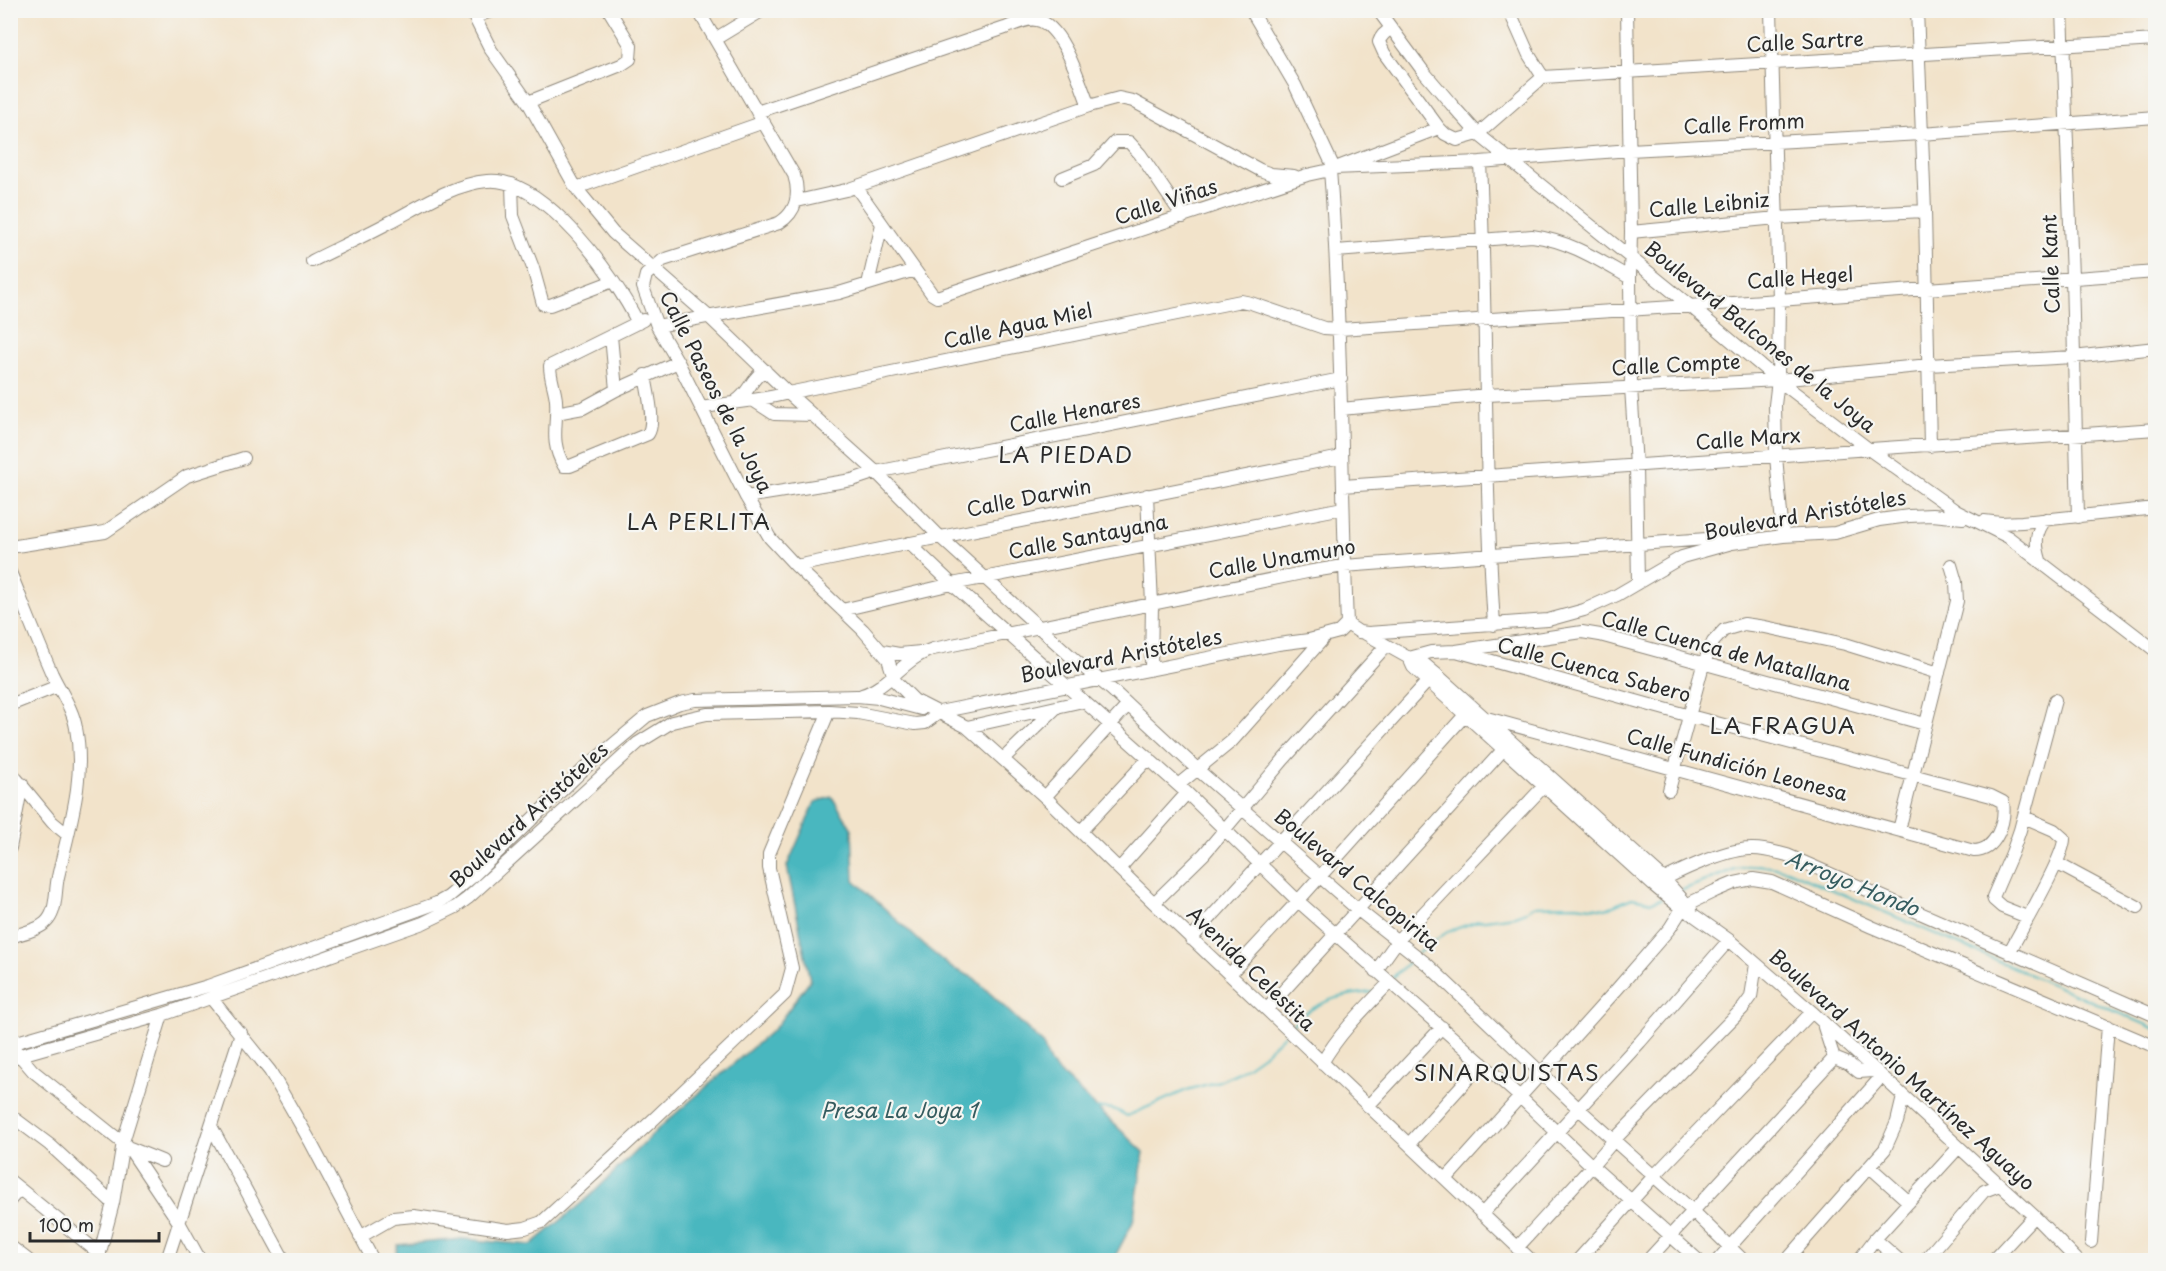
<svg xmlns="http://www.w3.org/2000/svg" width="2166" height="1271" font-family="'Playpen Sans',sans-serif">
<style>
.water{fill:#48b7bf;stroke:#3a7175;stroke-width:1.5}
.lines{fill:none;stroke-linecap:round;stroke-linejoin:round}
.stream{stroke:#48b7bf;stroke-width:2}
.minor-casing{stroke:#8e877a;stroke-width:14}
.minor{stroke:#fff;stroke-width:12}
.labels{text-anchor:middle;stroke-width:4.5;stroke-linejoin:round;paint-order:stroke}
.street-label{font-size:20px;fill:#2b2b2b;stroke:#f6f6f2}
.water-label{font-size:21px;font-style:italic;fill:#355c5f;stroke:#f6f6f2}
.quarter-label{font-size:22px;letter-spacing:1.5px;fill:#2b2b2b;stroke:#f6f6f2}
</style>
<rect width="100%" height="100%" fill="#f6f6f2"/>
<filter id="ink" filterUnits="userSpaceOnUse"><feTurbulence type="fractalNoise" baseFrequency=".0167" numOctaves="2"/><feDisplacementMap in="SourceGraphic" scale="12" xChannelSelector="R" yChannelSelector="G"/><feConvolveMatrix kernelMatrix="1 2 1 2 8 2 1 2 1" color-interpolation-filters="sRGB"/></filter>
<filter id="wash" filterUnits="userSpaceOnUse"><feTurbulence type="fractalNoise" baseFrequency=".008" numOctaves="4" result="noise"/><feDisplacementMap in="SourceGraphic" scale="24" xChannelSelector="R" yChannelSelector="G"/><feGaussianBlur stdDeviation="1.35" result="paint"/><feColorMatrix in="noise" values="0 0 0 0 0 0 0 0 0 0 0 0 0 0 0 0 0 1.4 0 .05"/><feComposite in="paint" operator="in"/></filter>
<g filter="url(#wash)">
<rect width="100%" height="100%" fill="#f2e3ca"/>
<!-- water -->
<path class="water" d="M 832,797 L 852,829 L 854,880 L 926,947 L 952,968 L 974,978 L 1042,1043 L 1051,1065 L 1144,1152 L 1133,1222 L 1113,1260 L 396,1260 L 395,1258 L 398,1245 L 463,1239 L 531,1245 L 591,1195 L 660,1127 L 775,1028 L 810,980 L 787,866 L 815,802 Z"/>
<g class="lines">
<!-- stream -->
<path class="stream" d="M 1680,891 L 1735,869 L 1759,865 L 1787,870 L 2156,1029
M 1418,953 L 1447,932 L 1478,921 L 1515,916 L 1526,912 L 1532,906 L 1576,905 L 1606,909 L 1632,898 L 1652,902 L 1661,899
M 1392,978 L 1412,959
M 1290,1027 C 1313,1002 1340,994 1374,992
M 1097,1109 C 1108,1106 1118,1110 1127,1116 L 1187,1090 L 1219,1081 L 1239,1072 L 1263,1055 L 1285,1034"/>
</g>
</g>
<g filter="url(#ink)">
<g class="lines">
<defs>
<path id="minor" d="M 471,10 L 491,50 L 528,102 L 576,188 L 613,233 L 708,316 L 788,393 L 876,472 L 939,536 L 1077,662 L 1112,690 L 1198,770 L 1357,909 L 1428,965 L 1579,1109 L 1694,1212 L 1743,1260
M 698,10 L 794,175 C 800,194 797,212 779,223 L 663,260 L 646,275 L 643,287 L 657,326 L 678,362 L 746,497 L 770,538 L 796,566 L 863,630 L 888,659 L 895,681 L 914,700 L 967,727 L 1045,797 L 1154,903 L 1531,1260
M 1251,10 L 1295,85 L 1334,168 L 1480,162 L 1630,150 L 1921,134 L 2156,117
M 1378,10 L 1423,71 L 1452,105 L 1478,134 L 1510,160 L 1689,305 L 1778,380 L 1870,450 L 1956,511 L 2008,537 L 2156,651
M 1509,10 L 1529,55 L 1543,77
M 1627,10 L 1631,232
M 1771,10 L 1779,300 L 1778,380 L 1775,405 L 1776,456 L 1783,536
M 1917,10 L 1925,211 L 1930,446
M 2062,10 L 2072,277 L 2078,517
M 475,17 L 494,10
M 1391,29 C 1385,32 1381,35 1379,42 L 1384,53 L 1439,128 L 1445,134 L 1457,140 L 1478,134 L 1543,77 L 2156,40
M 715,39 L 763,10
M 528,102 L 621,65 L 630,59 L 631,46 L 609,10
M 757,112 L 1005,28 C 1015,24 1026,18 1037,20 C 1063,25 1080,84 1089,106
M 1480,162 C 1487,316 1484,471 1494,625
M 1330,170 C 1342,321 1341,472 1347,624
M 1062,178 L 1094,165 L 1115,142 L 1129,142 L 1140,154 L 1183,217
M 512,184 L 513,216 L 533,268 L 543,304 L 550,305 L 613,281
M 856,187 L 932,294 L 937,297 L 1307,175 L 1330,170 L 1439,128
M 576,188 L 764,122
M 797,201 L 846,190 L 1089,106 L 1119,98 L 1133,101 L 1260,170 L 1271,174 L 1294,176
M 1336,251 L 1532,236 C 1570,241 1597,259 1630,278 L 1631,232 L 1777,218 L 1925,211
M 312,261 C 338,248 364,236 390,222 C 419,207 453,184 487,181 C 543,175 616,278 638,323
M 1630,278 L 1631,387 L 1636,466 L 1638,582
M 868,284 L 882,224
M 643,320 L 550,366 C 550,378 555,389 556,400 C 558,426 549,440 564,466 L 570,466 L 648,434 C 656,422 647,390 645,375
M 657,326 L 839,293 L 915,270
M 611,336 L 616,390
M 736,401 C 751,391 749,380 765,370
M 754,401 L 774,414 L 813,415
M 701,408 C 731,402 760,401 788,393 L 1241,301 L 1251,303 L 1324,328 L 1340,329 L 1779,300 L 2156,272
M 1341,409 L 1487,395 L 1778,380 L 1929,365 L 2073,357 L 2156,348
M 556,413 L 583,408 L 616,390 L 678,362
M 1343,486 L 2156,429
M 1147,495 L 1152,604 L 1151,669
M 746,497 L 852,480 L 876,472 L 1341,379
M 1984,521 L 2001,523 L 2022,522 L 2156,508
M 909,543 L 952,584 L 1187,793 L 1298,901 L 1520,1097 L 1592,1166 L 1698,1260
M 10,547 L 105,532 L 187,476 L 244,458
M 2040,560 C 2035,544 2035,532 2046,519
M 796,566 L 1341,457
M 10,572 C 24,606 37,640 52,674 C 60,691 73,709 76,728 C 86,779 69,827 58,877 C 55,890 57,909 48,920 C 40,930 22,933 10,937
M 842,610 L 952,584 L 1343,508
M 1347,624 L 1359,632 L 1368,633 L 1548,620 L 1584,610 L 1617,595 L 1682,557 L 1732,543 L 1783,536 L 1835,533 L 1879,520 L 1909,516 L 1932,515 L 1963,518
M 1366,634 L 1409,658 L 1422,662 L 1435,673 L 1664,879 L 1691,909
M 882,651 L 899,654 L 921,652
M 1456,651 L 1690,716 L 1991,796 L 2003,802 C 2006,822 1996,851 1974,851 L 1483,717
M 1409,658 L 1413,667 L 1428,681 L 1653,885 L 1682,909 L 1695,916 L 1729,940 L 1812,1012 L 2034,1216 L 2077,1260
M 1409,658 L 1431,652 L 1456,651 L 1582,632 L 1600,635 L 1925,724
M 862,695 C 889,687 904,658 933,649 L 1307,572 L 1344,566 L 1720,538 L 1732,543
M 10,705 L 58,686
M 939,712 L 1278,644 L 1309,640 L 1339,632 L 1347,624
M 967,727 L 1083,701
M 1003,759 L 1056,708
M 10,771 L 52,822 L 68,835
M 1178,785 L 1232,741 L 1322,640
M 1669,790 L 1703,665 L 1713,642 L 1724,630 L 1744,624 L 1765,627 L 1845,644 L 1939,673
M 1045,797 L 1128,705
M 1899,830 L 1957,601 L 1956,582 L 1951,565
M 1081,831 L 1149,758
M 10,848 L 22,784
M 2056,863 L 2138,907
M 1119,869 L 1187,793
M 1653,885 C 1677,872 1723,850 1750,849 C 1762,848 1775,852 1787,855 L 2156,1016
M 1154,903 L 1204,854 L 1284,759 L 1386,646
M 2027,917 L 2002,907 L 1994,900 L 1993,897 L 2012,853 L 2020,830 L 2055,700
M 1191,939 L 1428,681
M 2009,953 C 2020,931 2064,858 2064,839 L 2054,830 L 2024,817
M 1376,971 L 1398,940 L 1544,786
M 1230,974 L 1298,901 L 1465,715
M 211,998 L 270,1071 L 310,1141 L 373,1260
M 1267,1009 L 1503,750
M 10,1044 L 208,986 L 437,903 L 448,897 L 472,877 L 585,768 L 647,716 L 680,703 L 695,700 L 857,696 L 879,698 L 921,709
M 15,1050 L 33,1071 L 129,1148 L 180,1224 L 200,1260
M 10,1058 L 162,1015 L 423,923 L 456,907 L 468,898 L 638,743 L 672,722 L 707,714 L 829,711 L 858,713 L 915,724 L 925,723 L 940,712
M 1834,1058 L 1849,1064 L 1859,1072 L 1873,1071
M 1322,1063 C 1340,1032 1365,1008 1390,982
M 1368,1106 L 1442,1027
M 10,1115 L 50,1145 L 113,1203
M 211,1126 L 284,1260
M 1409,1144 L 1482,1063
M 130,1148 L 162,1161
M 1871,1168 L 1909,1202
M 1446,1179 L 1618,988 L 1670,928 L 1682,909 L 1688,904 L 1715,891 L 1734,883 L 1753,879 L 1772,882 L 1872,927 L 2156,1047
M 10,1181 L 100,1254
M 10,1200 L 20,1189
M 1482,1214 L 1640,1042 L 1729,940
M 360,1237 L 393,1218 L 414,1216 L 508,1230 L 525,1228 L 542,1222 L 655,1118 L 785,994 L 792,968 L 769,868 L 769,854 L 829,711
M 1875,1239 L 1899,1260
M 2091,1242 L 2108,1026
M 10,1246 L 28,1260
M 1517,1248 L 1592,1166 L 1615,1139 L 1743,1008 L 1751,997 L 1756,964
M 98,1260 L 113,1203 L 123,1142 L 162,1015
M 167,1260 L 241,1033
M 1578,1260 L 1654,1176 L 1812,1012
M 1648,1260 L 1834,1058 L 1824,1027
M 1718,1260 L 1881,1077
M 1787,1260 L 1885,1149 L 1897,1122 L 1903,1097
M 1859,1260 L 1875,1239 L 1959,1147
M 1925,1260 L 1984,1191 L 2000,1185
M 1993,1260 L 2034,1216"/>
</defs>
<!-- minor casing -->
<use href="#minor" class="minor-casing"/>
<!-- minor -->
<use href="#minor" class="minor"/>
</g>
</g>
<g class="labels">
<!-- street labels -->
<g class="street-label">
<text transform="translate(1805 42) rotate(-3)" y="7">Calle Sartre</text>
<text transform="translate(1744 124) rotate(-3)" y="7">Calle Fromm</text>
<text transform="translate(1166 202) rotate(-18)" y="7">Calle Viñas</text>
<text transform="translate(1709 205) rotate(-5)" y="7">Calle Leibniz</text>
<text transform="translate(2051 264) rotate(-92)" y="7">Calle Kant</text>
<text transform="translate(1800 278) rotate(-4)" y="7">Calle Hegel</text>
<text transform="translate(1018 326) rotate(-12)" y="7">Calle Agua Miel</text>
<text transform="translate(1760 337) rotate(39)" y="7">Boulevard Balcones de la Joya</text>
<text transform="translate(1676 365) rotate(-3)" y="7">Calle Compte</text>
<text transform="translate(716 392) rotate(63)" y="7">Calle Paseos de la Joya</text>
<text transform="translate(1075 413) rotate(-11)" y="7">Calle Henares</text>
<text transform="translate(1748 439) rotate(-4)" y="7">Calle Marx</text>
<text transform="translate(1029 498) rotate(-11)" y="7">Calle Darwin</text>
<text transform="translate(1805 515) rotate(-10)" y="7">Boulevard Aristóteles</text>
<text transform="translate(1088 537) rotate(-11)" y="7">Calle Santayana</text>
<text transform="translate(1282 559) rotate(-10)" y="7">Calle Unamuno</text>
<text transform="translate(1726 651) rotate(15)" y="7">Calle Cuenca de Matallana</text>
<text transform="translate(1121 656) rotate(-11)" y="7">Boulevard Aristóteles</text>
<text transform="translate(1594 670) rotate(15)" y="7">Calle Cuenca Sabero</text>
<text transform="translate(1737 765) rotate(15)" y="7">Calle Fundición Leonesa</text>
<text transform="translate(529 815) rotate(-42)" y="7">Boulevard Aristóteles</text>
<text transform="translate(1357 880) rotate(40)" y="7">Boulevard Calcopirita</text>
<text transform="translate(1251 969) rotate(44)" y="7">Avenida Celestita</text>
<text transform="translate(1902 1070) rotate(42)" y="7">Boulevard Antonio Martínez Aguayo</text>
</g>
<!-- water labels -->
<g class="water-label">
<text transform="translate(1852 884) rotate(22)" y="7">Arroyo Hondo</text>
<text x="899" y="1118">Presa La Joya 1</text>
</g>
<!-- quarter labels -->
<g class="quarter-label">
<text x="1066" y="463">LA PIEDAD</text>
<text x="699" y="530">LA PERLITA</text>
<text x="1783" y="734">LA FRAGUA</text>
<text x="1507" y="1081">SINARQUISTAS</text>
</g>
</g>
<!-- margin -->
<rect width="2166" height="1271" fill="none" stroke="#f6f6f2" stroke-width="36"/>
<!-- scale -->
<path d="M30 1232v9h129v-9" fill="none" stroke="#2b2b2b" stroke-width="3"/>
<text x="39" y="1232" font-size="18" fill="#2b2b2b" stroke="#f6f6f2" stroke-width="4.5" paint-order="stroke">100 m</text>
</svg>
